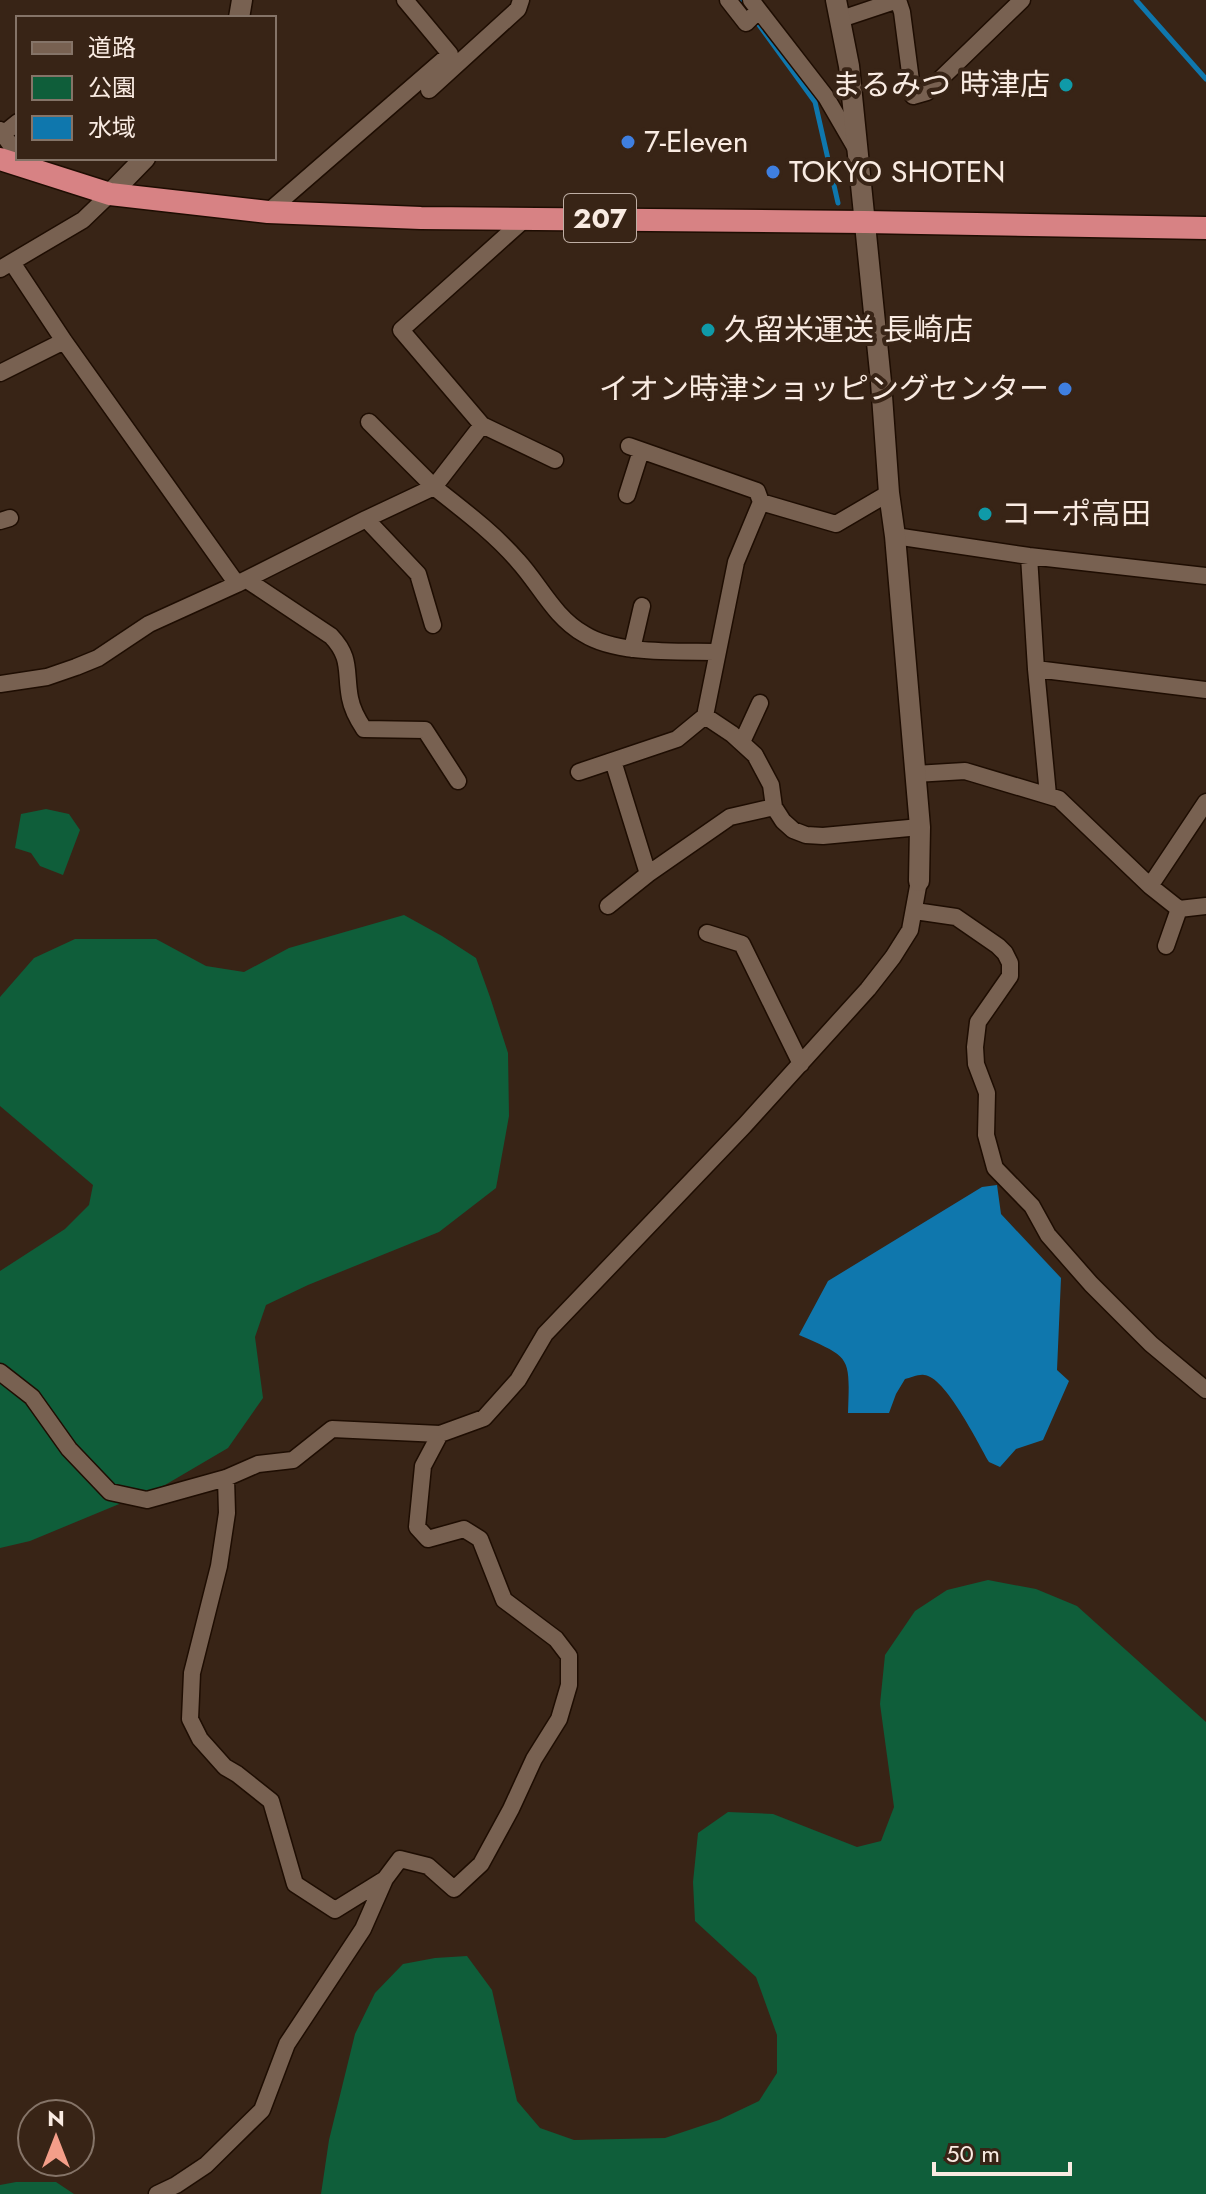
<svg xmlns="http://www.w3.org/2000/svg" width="1206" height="2194" font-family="Jost,'Noto Sans JP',sans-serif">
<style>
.green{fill:#0f5e3a}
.water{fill:#0f77ad}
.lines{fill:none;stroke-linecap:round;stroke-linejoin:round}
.stream{stroke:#0f77ad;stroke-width:5}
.minor-casing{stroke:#1e0d02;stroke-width:19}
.tertiary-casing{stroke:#1e0d02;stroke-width:23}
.trunk-casing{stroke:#1e0d02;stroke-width:25}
.minor{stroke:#786151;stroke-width:16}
.tertiary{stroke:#786151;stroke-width:20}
.trunk{stroke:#d78284;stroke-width:22}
.culture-dot{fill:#0f9aa8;stroke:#382416;stroke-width:3}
.shop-dot{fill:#3f7fe0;stroke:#382416;stroke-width:3}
.labels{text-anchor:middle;stroke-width:8;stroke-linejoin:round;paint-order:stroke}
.shield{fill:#382416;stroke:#bfafa5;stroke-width:2}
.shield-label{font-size:28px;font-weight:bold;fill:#f9ebe2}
.poi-label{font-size:30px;fill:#f9ebe2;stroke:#382416;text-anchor:start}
</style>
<rect width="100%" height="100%" fill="#382416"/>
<!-- green -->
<path class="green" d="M 46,809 L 69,814 L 80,830 L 63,875 L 40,866 L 31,853 L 15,848 L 21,814 Z
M 404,915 L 442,936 L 476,958 L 490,997 L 508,1053 L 509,1116 L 496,1188 L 439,1232 L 308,1285 L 266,1305 L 255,1337 L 263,1398 L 228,1448 L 165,1485 L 30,1541 L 0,1548 L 0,1271 L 65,1229 L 89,1205 L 93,1185 L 0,1106 L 0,997 L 34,958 L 75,939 L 156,939 L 206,966 L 244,972 L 289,948 Z
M 988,1580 L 1036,1589 L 1077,1606 L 1206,1722 L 1206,2194 L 321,2194 L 329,2140 L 355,2034 L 375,1993 L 403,1964 L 435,1958 L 467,1956 L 492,1990 L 517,2101 L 540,2128 L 574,2140 L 665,2138 L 719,2120 L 759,2101 L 777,2073 L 777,2035 L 756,1977 L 695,1921 L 693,1882 L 698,1833 L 728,1812 L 773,1814 L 857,1847 L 881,1841 L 894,1807 L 880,1704 L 885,1655 L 915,1611 L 947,1590 Z
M 16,2182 L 56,2182 L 74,2194 L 0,2194 L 0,2185 Z"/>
<!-- water -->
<path class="water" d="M 997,1185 L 1001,1214 L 1061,1278 L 1057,1370 L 1069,1381 L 1043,1440 L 1016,1449 L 1000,1467 L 989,1462 C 978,1443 945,1376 924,1375 C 919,1374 910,1378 905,1379 L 896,1394 L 889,1413 L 848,1413 C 850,1355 851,1358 799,1335 L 828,1281 L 982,1187 Z"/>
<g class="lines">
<!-- stream -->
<path class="stream" d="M 741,0 L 815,102 L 838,203
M 1136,0 L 1206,79"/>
<defs>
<path id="minor" d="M 728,0 L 746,23 L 758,11
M 751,0 L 826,97 L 855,147
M 898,0 L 902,12 L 913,96 L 927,92 L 1022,0
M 841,19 L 898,0
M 429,90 L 518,9 L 521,0
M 0,130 L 18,155
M 3,134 L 18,122
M 268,212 L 450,54 L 405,0
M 526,218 L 401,330 L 482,425 L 555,460
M 13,264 L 64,341 L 237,584
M 0,269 L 83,220 L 110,194
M 0,373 L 64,341
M 369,422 L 434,487 L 482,425
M 629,446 L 757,491 L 761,502
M 889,493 L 836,524 L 761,502 L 736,562 L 705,716 L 732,734 L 755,755 L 771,785 L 774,807 L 783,821 L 793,830 L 806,835 L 823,836 L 920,827
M 627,495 L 641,451
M 366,519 L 418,574 L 433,625
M 0,521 L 10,518
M 895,536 L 1029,556 L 1206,576
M 1029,556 L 1036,669 L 1048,795
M 247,580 L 331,636 C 352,658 345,672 350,698 C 352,709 358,720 364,729 L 425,730 L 458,781
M 632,649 L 642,606
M 1036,669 L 1206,690
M 0,684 L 47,677 L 76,667 L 98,658 L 149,624 L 237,584 L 366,519 L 434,487 C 463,510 494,533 518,561 C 540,585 554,617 584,634 C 617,655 679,651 718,652
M 742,742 L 760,703
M 613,761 L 648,874
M 579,772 L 677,739 L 705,716
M 915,774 L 965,771 L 1059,799 L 1150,886 L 1179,909 L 1206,906
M 1150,886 L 1206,802
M 608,906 L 648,874 L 730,817 L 774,807
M 915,911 L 956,917 L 998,946 L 1005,953 L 1010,963 L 1010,976 L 978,1022 L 975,1047 L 976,1064 L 987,1093 L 986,1135 L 995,1168 L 1032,1206 L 1048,1235 L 1091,1284 L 1151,1344 L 1206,1390
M 707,933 L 742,944 L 801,1064
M 1166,946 L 1179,909
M 0,1372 L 32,1397 L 69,1449 L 110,1492 L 147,1500 L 226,1478 L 258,1464 L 293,1460 L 332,1429 L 440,1434 L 484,1418 L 518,1380 L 545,1334 L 744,1126 L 868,989 L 893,957 L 910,930 L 919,881
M 226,1478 L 227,1513 L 219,1566 L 192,1673 L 190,1719 L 200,1739 L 225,1767 L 237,1774 L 271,1801 L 295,1884 L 335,1910 L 385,1879
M 157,2194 L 176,2185 L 206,2165 L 262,2110 L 287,2044 L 363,1929 L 385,1879 L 400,1859 L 428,1866 L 454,1889 L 481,1864 L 511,1809 L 534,1759 L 559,1719 L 569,1685 L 569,1656 L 556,1639 L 504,1600 L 480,1539 L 464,1529 L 428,1539 L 417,1527 L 423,1466 L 440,1434"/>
<path id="tertiary" d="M 836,0 L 849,66 L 881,382 L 889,493 L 895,536 L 920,827 L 919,881
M 239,18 L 242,0
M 110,194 L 145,158"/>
<path id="trunk" d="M 0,159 L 110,194 L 268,212 L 421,218 L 865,222 L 1206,228"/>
</defs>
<!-- minor casing -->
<use href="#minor" class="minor-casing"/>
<!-- tertiary casing -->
<use href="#tertiary" class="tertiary-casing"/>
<!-- trunk casing -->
<use href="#trunk" class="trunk-casing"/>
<!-- minor -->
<use href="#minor" class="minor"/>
<!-- tertiary -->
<use href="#tertiary" class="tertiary"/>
<!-- trunk -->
<use href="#trunk" class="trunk"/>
</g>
<!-- markers -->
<g class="culture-dot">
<circle cx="1066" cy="85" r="8"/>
<circle cx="708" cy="330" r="8"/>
<circle cx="985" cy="514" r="8"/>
</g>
<g class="shop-dot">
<circle cx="628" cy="142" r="8"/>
<circle cx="773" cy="172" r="8"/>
<circle cx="1065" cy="389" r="8"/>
</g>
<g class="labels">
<!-- shield labels -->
<rect class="shield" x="564" y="194" width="72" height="48" rx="6"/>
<g class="shield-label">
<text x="600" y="228">207</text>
</g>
<!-- poi labels -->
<g class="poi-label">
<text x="1050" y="95" text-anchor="end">まるみつ 時津店</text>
<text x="644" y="152">7-Eleven</text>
<text x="789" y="182">TOKYO SHOTEN</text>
<text x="724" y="340">久留米運送 長崎店</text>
<text x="1049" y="399" text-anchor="end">イオン時津ショッピングセンター</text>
<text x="1001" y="524">コーポ高田</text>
</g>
</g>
<!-- legend -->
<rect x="16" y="16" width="260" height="144" fill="#382416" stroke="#857468" stroke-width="2"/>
<rect x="32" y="42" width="40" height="12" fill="#786151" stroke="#857468" stroke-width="2"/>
<text x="88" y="56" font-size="24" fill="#f9ebe2">道路</text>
<rect x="32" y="76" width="40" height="24" fill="#0f5e3a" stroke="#857468" stroke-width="2"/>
<text x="88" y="96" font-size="24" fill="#f9ebe2">公園</text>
<rect x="32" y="116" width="40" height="24" fill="#0f77ad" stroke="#857468" stroke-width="2"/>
<text x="88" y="136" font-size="24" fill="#f9ebe2">水域</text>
<!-- north arrow -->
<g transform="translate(56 2138)"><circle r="38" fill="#382416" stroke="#857468" stroke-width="2"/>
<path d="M0-6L14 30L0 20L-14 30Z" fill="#f49e89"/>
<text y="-12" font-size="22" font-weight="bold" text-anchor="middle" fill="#f9ebe2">N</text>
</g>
<!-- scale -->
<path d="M934 2162v12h136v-12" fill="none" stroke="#f9ebe2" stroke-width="4"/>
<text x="946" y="2162" font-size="24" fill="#f9ebe2" stroke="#382416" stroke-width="6" paint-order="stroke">50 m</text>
</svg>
